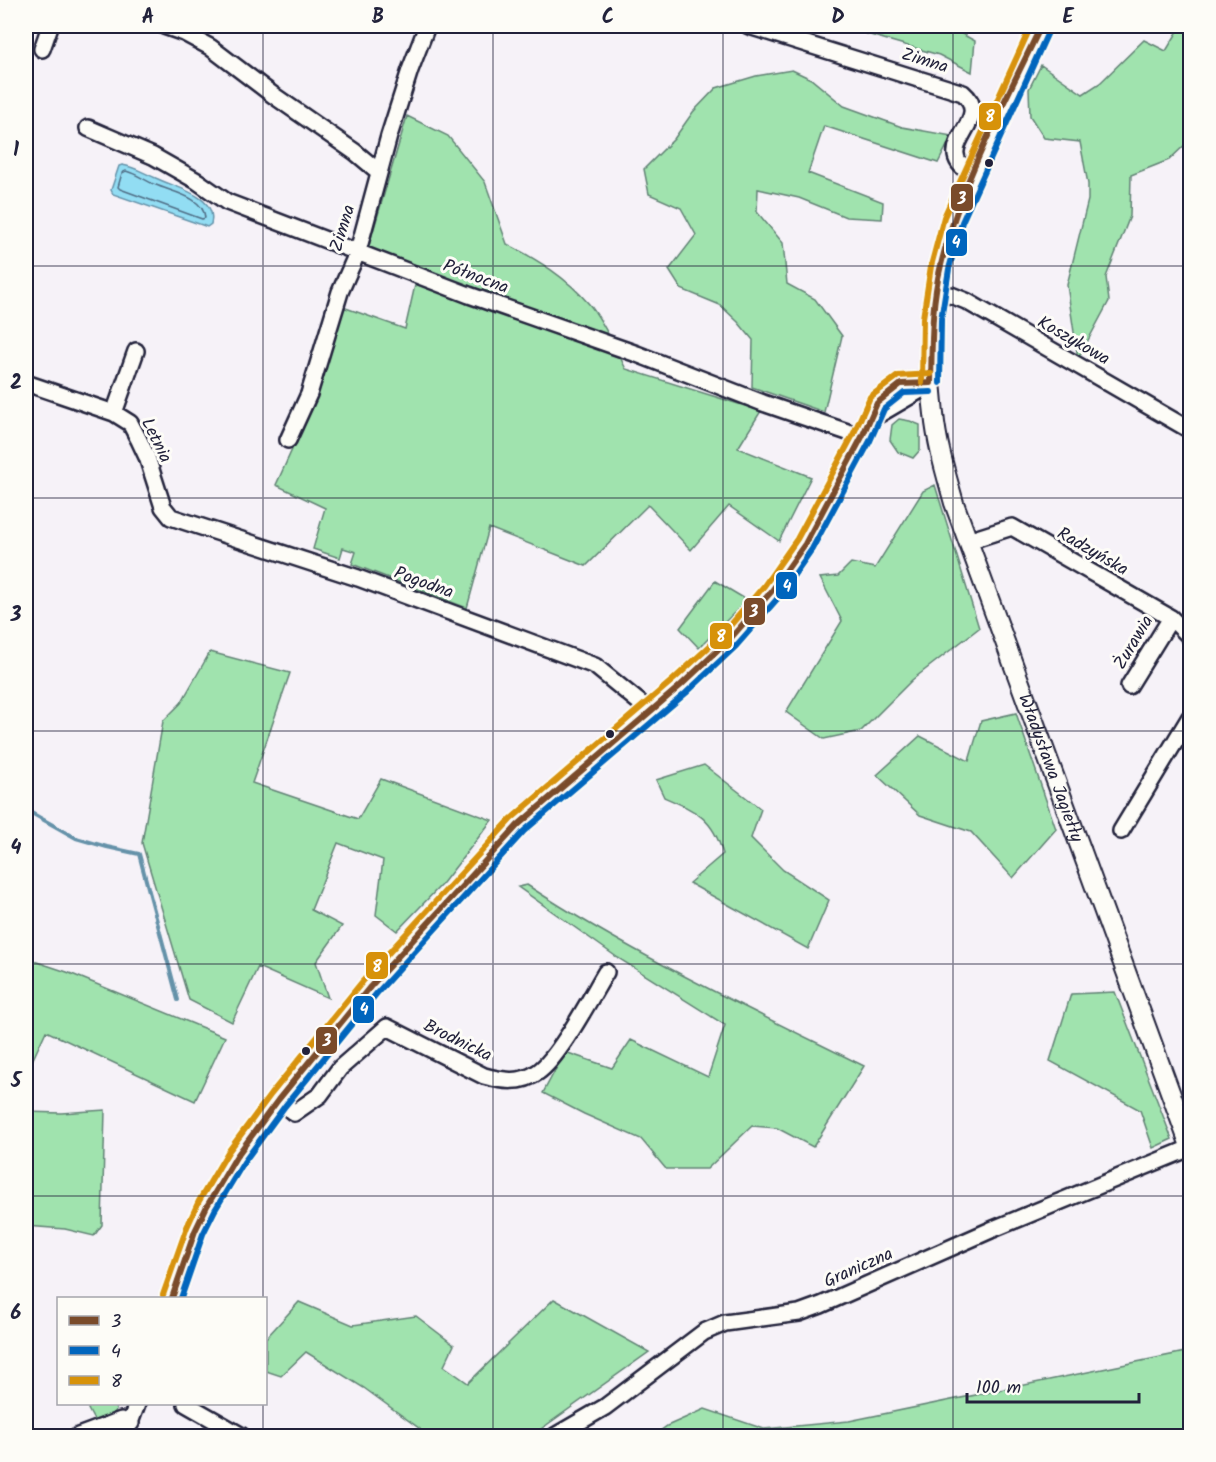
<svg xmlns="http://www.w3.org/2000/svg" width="1216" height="1462" font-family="Kalam,sans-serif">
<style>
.green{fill:#a0e3ae;stroke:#618274;stroke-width:1.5}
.water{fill:#92ddf3;stroke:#6592a9;stroke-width:1.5}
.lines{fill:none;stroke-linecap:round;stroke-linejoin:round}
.shore{stroke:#4f6d85;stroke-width:1.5}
.stream{stroke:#6592a9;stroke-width:4}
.minor-casing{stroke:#22223b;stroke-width:20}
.major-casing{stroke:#22223b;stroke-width:22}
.minor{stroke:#fdfcf7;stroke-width:15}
.major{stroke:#fdfcf7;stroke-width:18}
.bus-1-casing{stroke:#fdfcf7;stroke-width:10}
.bus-2-casing{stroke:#fdfcf7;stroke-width:10}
.bus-3-casing{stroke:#fdfcf7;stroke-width:10}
.bus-1{stroke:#7a4b2a;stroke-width:6}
.bus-2{stroke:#0065bd;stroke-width:6}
.bus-3{stroke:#d79209;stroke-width:6}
.grid{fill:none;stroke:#22223b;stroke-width:1.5;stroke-opacity:0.55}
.bus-dot{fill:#22223b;stroke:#fdfcf7;stroke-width:2}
.labels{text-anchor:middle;stroke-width:6;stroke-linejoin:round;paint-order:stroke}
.street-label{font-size:18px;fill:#22223b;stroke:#fdfcf7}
.line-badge{stroke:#fdfcf7;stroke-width:2}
.badge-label{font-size:16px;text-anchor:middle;font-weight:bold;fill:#fff}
.neatline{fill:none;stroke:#22223b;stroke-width:2}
.grid-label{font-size:20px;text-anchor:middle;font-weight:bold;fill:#22223b}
</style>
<rect width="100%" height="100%" fill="#f6f2f8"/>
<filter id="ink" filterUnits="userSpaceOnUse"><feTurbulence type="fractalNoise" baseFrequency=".0167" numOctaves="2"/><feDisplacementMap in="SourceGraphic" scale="12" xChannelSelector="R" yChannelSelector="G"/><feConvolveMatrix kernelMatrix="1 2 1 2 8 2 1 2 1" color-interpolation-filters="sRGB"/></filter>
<g filter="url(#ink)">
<!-- green -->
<path class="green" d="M 839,26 L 947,26 L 975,41 L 972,72 L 939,55 Z
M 1181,26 L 1190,26 L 1190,53 L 1187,61 L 1190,64 L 1190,140 L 1169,160 L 1131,175 L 1130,216 L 1106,277 L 1109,301 L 1078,359 L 1067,285 L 1088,200 L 1088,184 L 1080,142 L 1044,138 L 1030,116 L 1029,89 L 1041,65 L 1083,94 L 1100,83 L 1144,40 L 1166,51 Z
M 792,70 L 811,79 L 844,106 L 902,127 L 952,136 L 938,163 L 824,126 L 808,173 L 883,202 L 882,219 L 846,217 L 799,198 L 758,189 L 757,212 L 783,243 L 787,284 L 815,299 L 842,336 L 824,412 L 752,387 L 753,340 L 738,322 L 720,305 L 681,289 L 669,270 L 696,235 L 681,208 L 649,194 L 644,169 L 674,139 L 693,112 L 716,88 L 756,76 Z
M 407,116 L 448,136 L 485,182 L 507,244 C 538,260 566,277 589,304 C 603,320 616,350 626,369 L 761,411 L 738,448 L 811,477 L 779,541 L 729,506 L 691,550 L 648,505 L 586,566 L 489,528 L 467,608 L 352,564 L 356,552 L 343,548 L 340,558 L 313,549 L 325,508 L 276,485 L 314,401 L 343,307 L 405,329 L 418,272 L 367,252 Z
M 899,419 L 910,421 L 920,425 L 920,450 L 913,458 L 898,452 L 890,440 L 892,425 Z
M 935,485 L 979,628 L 912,680 L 861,731 L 824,739 L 786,712 L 842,621 L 820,578 L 838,576 L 851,563 L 875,568 L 923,491 Z
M 715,581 L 747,600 L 699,648 L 680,628 Z
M 210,652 L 290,673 L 252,783 L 358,819 L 381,779 L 492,820 L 443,883 L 397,931 L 376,915 L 383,860 L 338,843 L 311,910 L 342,926 L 316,962 L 328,998 L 258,967 L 232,1022 L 189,1000 L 142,843 L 163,721 L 181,703 Z
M 1016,713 L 1056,829 L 1013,878 L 971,832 L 920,815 L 877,775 L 920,736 L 969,761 L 981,721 Z
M 704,765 L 761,809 L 751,838 L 783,870 L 829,900 L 808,949 L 689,883 L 723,854 C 713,818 696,811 664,797 L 656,780 Z
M 527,885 C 634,955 749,1009 864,1066 L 813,1147 L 777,1128 L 752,1126 L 707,1169 L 666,1169 L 641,1139 L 584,1114 L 543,1093 L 565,1052 L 612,1068 L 631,1040 L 708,1077 L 725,1025 L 618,958 L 518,887 Z
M 26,961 L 34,961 L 67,972 L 225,1037 L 195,1101 L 46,1031 L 26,1074 Z
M 1115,992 L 1172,1139 L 1153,1148 L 1140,1110 L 1050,1061 L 1071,994 Z
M 105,1110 L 102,1225 L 94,1236 L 65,1229 L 26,1226 L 26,1112 L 61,1113 Z
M 554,1299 L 649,1352 L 531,1436 L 414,1436 L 420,1429 L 364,1388 L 306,1352 L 281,1376 L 266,1371 L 266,1338 L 299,1302 L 353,1325 L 416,1316 L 454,1345 L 444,1366 L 468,1383 Z
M 1190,1351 L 1190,1436 L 653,1436 L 667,1426 L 705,1409 L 764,1429 L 849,1421 Z
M 90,1404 L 118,1404 L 115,1412 L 95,1422 L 88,1409 Z"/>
<!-- water -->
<path class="water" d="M 122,165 C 136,167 145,174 158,179 C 177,188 218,196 211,224 L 207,227 L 202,225 L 113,194 L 111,190 L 119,166 Z"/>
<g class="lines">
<!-- shore -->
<path class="shore" d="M 126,171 C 137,174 146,181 156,185 C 172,192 204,197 205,218 L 202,219 L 120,189 L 118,187 L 122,173 Z"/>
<!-- stream -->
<path class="stream" d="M 26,810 L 76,838 L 107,847 L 139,854 L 178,1000"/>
<defs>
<path id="minor" d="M 164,26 L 184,33 L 210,47 L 273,95 L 355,152 L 379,172
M 749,26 L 963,93 C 996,121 926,147 972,174
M 42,49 L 50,26
M 88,128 L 153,156 L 197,181 L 227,202 L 469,295 L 637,354 L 763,403 L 862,437
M 935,296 L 951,295 L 966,301 L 1190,430
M 136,351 L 114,413 L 130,423 L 139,440 L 147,457 L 163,507 L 171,517 L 358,578 L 595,666 L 650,711
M 26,383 L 114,413
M 871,419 L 929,385
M 288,440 L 309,394 L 340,292 L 358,251 L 389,136 L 410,70 L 427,26
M 968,541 L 1012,527 L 1171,618 L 1190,637
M 1129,686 L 1171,618
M 1121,831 L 1190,717
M 278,1100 L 294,1113 L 320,1095 L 340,1068 L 387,1027 L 484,1076 C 502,1081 522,1084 538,1072 C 559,1058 592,995 606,972
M 172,1298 L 195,1231 L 207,1206 L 236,1157 L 278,1100 L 370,987 L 518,825 L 680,686 L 729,640 L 771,592 L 805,544 L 862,437 L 877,403 L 901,384 L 931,383
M 186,1404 L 242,1436
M 78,1436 L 121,1420 L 131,1423
M 125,1436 L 137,1404
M 555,1436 L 605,1407 L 704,1332 L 725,1323 L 799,1313 L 821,1305 L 991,1230 L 1190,1148"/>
<g id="major">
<path id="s1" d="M 1041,26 C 1024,58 1010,91 994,125 C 980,156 963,188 953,221 C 932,283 926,349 934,414 C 937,445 946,474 954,503 L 1190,1146"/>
</g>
</defs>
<!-- minor casing -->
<use href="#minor" class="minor-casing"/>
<!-- major casing -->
<use href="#major" class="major-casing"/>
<!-- minor -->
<use href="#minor" class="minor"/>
<!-- major -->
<use href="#major" class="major"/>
<defs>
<path id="bus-1" d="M 931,383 C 932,343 931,304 941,265 C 960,183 1005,102 1041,26
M 172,1298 L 195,1231 L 207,1206 L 236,1157 L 278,1100 L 370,987 L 518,825 L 680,686 L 729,640 L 771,592 L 805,544 L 862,437 L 877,403 L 901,384 L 931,383"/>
<path id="bus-2" d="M 940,383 L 941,320 L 949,269 L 962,222 L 1049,30
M 181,1298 L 203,1234 L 215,1210 L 244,1162 L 285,1106 L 377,993 L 524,831 L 686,693 L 736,646 L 778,598 L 812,549 L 870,441 L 884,409 L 904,393 L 931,392"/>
<path id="bus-3" d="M 922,383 L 923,318 L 931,266 L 944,217 L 1031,26
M 163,1295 L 187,1227 L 199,1201 L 228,1152 L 271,1094 L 363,981 L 511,819 L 674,679 L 723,634 L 764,586 L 797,539 L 854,433 L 870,397 L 898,376 L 931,374"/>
</defs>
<!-- bus-1 casing -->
<use href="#bus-1" class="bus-1-casing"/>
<!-- bus-2 casing -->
<use href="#bus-2" class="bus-2-casing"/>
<!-- bus-3 casing -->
<use href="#bus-3" class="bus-3-casing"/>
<!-- bus-1 -->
<use href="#bus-1" class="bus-1"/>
<!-- bus-2 -->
<use href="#bus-2" class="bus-2"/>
<!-- bus-3 -->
<use href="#bus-3" class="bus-3"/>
</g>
</g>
<!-- grid -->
<path class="grid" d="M 263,26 L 263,1298M 493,26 L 493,1436M 723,26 L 723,1436M 953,26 L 953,1436M 26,266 L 1190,266M 26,498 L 1190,498M 26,731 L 1190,731M 26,964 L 1190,964M 26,1196 L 1190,1196M 263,1404 L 263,1436"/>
<!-- markers -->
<g class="bus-dot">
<circle cx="989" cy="163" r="5"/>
<circle cx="610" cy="734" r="5"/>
<circle cx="306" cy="1051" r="5"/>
</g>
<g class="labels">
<!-- street labels -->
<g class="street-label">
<text transform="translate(925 60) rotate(17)" y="6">Zimna</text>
<text transform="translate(342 228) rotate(-73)" y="6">Zimna</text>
<text transform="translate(476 276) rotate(20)" y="6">Północna</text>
<text transform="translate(1074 340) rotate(30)" y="6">Koszykowa</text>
<text transform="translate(157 440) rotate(64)" y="6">Letnia</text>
<text transform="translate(1093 551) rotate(30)" y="6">Radzyńska</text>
<text transform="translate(424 582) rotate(20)" y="6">Pogodna</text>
<text transform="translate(1133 642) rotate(-59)" y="6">Żurawia</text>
<text dy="6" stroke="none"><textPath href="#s1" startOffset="783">Władysława Jagiełły</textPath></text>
<text transform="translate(458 1040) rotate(26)" y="6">Brodnicka</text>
<text transform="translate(858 1267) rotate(-24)" y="6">Graniczna</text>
</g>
</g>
<g class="line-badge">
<rect x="978" y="102" width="24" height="29" rx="6" fill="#d79209"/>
<rect x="950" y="183" width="24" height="29" rx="6" fill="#7a4b2a"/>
<rect x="945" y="228" width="23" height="29" rx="6" fill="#0065bd"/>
<rect x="775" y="571" width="23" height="29" rx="6" fill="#0065bd"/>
<rect x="743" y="597" width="23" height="29" rx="6" fill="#7a4b2a"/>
<rect x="709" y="622" width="24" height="28" rx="6" fill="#d79209"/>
<rect x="365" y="951" width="24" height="29" rx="6" fill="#d79209"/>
<rect x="352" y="995" width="23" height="29" rx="6" fill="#0065bd"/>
<rect x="315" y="1026" width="23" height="29" rx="6" fill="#7a4b2a"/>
</g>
<g class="badge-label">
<text x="990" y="122">8</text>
<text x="962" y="204">3</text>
<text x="956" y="248">4</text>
<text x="787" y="592">4</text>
<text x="754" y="617">3</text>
<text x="721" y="642">8</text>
<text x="377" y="972">8</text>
<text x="364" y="1015">4</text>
<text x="327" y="1046">3</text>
</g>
<!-- margin -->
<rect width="1216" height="1462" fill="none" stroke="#fdfcf7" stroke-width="66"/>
<!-- legend -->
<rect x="57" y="1297" width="210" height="108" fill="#fdfcf7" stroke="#a5a5ac" stroke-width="1.5"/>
<rect x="69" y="1316" width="30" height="9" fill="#7a4b2a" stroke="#a5a5ac" stroke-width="1.5"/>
<text x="111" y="1327" font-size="18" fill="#22223b">3</text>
<rect x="69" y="1346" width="30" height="9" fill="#0065bd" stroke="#a5a5ac" stroke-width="1.5"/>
<text x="111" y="1357" font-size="18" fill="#22223b">4</text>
<rect x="69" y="1376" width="30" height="9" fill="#d79209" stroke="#a5a5ac" stroke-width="1.5"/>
<text x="111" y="1387" font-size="18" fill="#22223b">8</text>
<!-- scale -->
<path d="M967 1393v9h172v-9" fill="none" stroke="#22223b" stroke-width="3"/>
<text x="976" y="1393" font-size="18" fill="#22223b" stroke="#fdfcf7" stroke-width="4.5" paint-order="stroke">100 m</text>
<rect x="33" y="33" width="1150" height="1396" class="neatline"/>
<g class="grid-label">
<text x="148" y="23">A</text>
<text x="378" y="23">B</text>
<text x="608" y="23">C</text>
<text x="838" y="23">D</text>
<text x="1068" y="23">E</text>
<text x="16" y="156">1</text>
<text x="16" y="389">2</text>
<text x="16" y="621">3</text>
<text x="16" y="854">4</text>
<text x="16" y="1087">5</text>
<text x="16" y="1319">6</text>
</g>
</svg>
